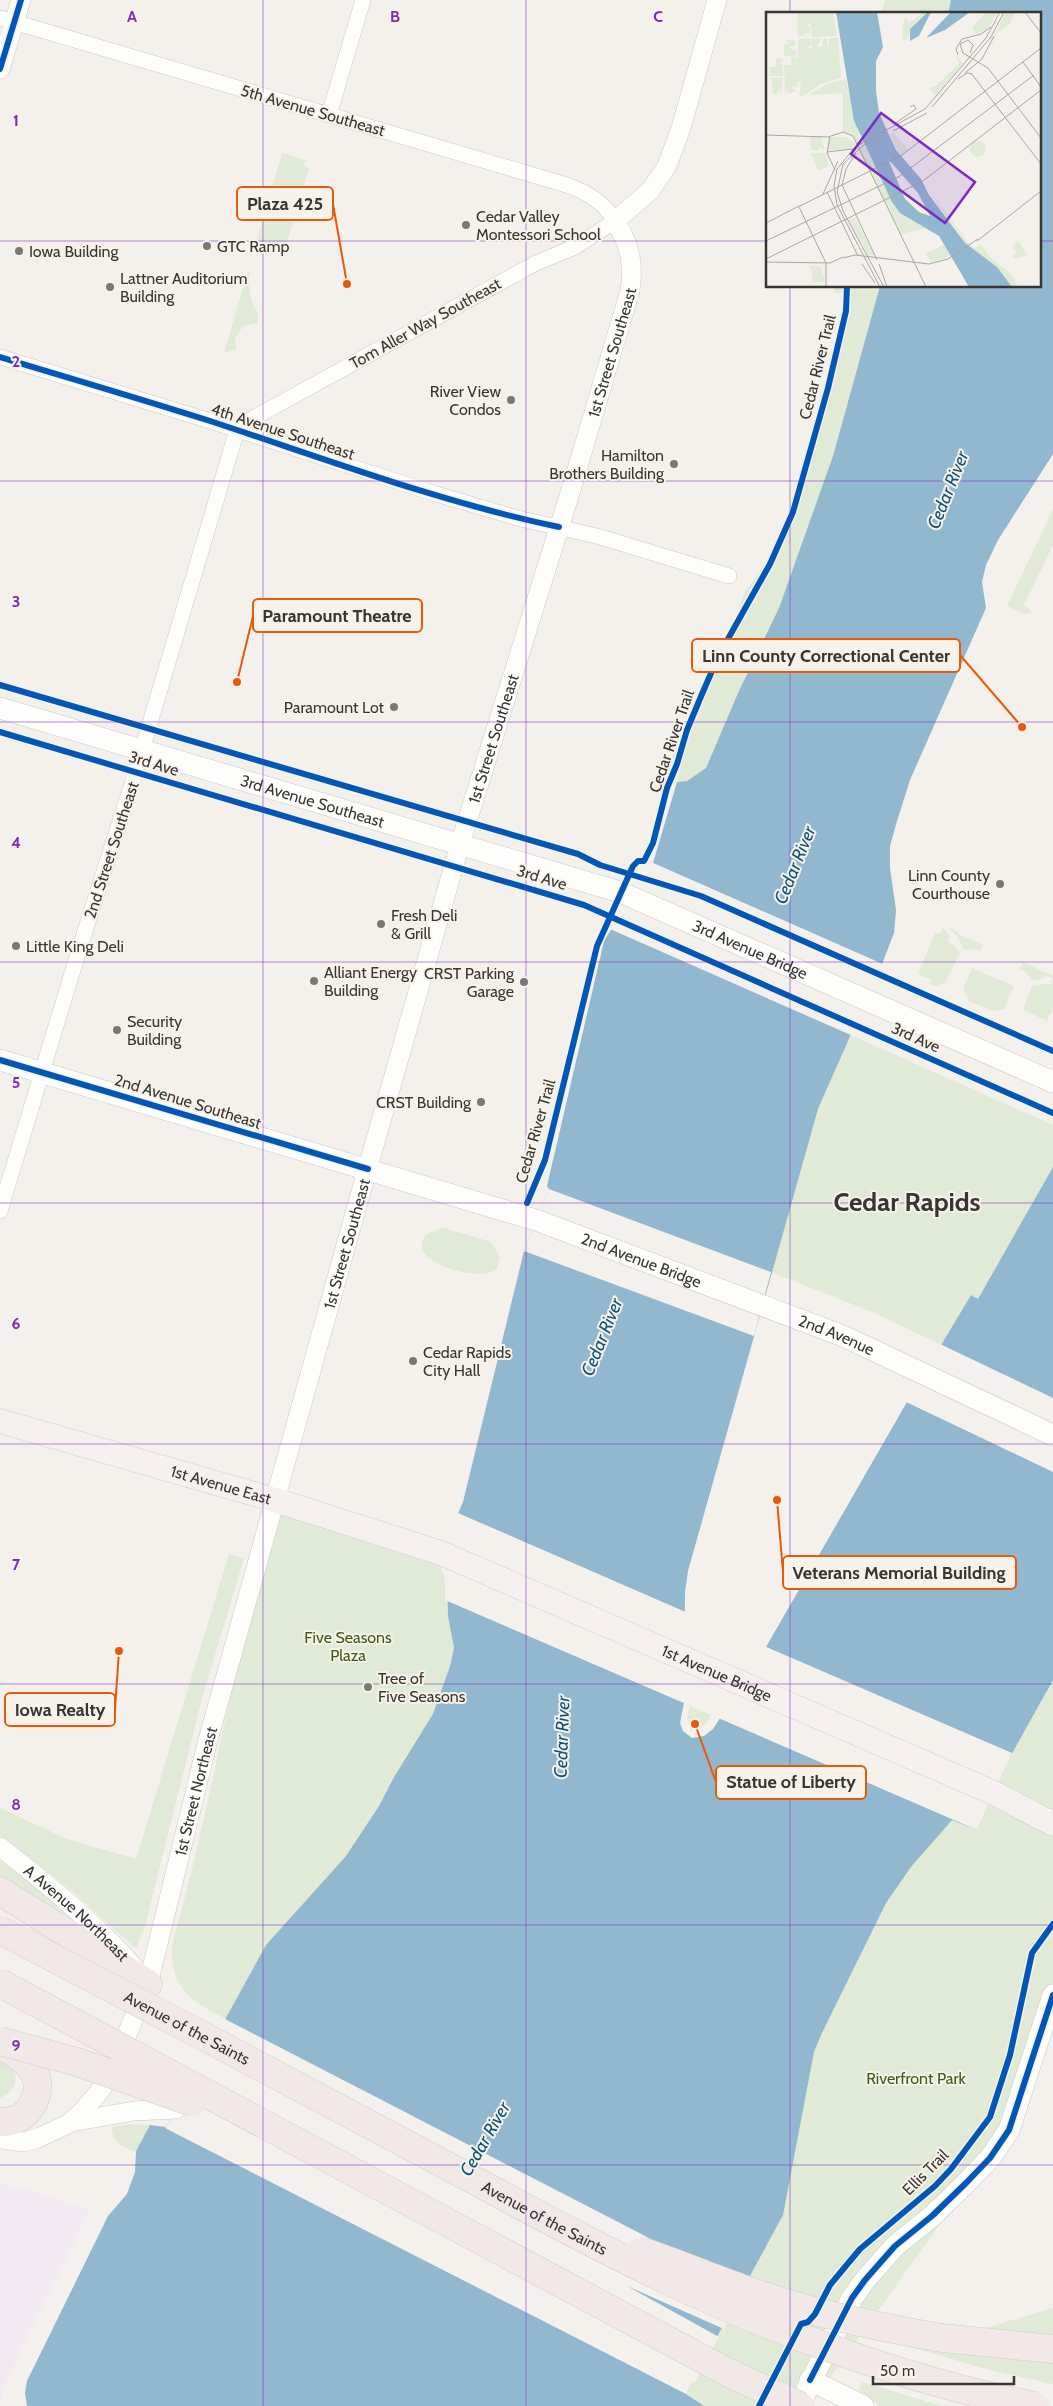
<svg xmlns="http://www.w3.org/2000/svg" width="1053" height="2406" font-family="Cabin,sans-serif">
<style>
.industrial{fill:#f2e9f2}
.green{fill:#e0ead6}
.water{fill:#91b8cf}
.pier{fill:#f4f1ed}
.lines{fill:none;stroke-linecap:round;stroke-linejoin:round}
.minor-casing{stroke:#cbc9c6;stroke-width:16}
.tertiary-casing{stroke:#cbc9c6;stroke-width:20}
.secondary-casing{stroke:#cbc9c6;stroke-width:22}
.primary-casing{stroke:#cfcecc;stroke-width:25}
.motorway-casing{stroke:#cfcecc;stroke-width:29}
.minor{stroke:#fdfdfc;stroke-width:15}
.tertiary{stroke:#fdfdfc;stroke-width:19}
.secondary{stroke:#fdfdfc;stroke-width:21}
.primary{stroke:#f6f0f0;stroke-width:24}
.motorway{stroke:#f1e8e7;stroke-width:28}
.motorway-bridge-casing{stroke:#cfcecc;stroke-width:29;stroke-linecap:butt}
.motorway-bridge{stroke:#f1e8e7;stroke-width:28}
.cycleway-casing{stroke:#f7f2ea;stroke-width:9}
.cycleway{stroke:#0057b8;stroke-width:6}
.grid{fill:none;stroke:#7b2cbf;stroke-width:1;stroke-opacity:0.55}
.poi-dot{fill:#7a7774;stroke:#f7f2ea;stroke-width:2}
.labels{text-anchor:middle;stroke-width:4;stroke-linejoin:round;paint-order:stroke}
.street-label{font-size:16px;fill:#383633;stroke:#f7f2ea}
.poi-label{font-size:16px;fill:#383633;stroke:#f7f2ea;text-anchor:start}
.park-label{font-size:16px;fill:#395f17;stroke:#f7f2ea}
.water-label{font-size:18px;font-style:italic;fill:#0d5478;stroke:#f7f2ea}
.town-label{font-size:26px;font-weight:bold;fill:#383633;stroke:#f7f2ea}
.inset-road{fill:none;stroke:#a9a6a3;stroke-width:1}
.view{fill:#7b2cbf;fill-opacity:0.15;stroke:#7b2cbf;stroke-width:2.5}
.inset-edge{fill:none;stroke:#383633;stroke-width:2.5}
.grid-label{font-size:16px;text-anchor:middle;font-weight:bold;fill:#7b2cbf;stroke:#f7f2ea;stroke-width:4;stroke-linejoin:round;paint-order:stroke}
.leader{fill:none;stroke:#e8590c;stroke-width:2}
.callout-dot{fill:#e8590c;stroke:#f7f2ea;stroke-width:2}
.callout{fill:#f7f2ea;stroke:#e8590c;stroke-width:2}
.callout-label{font-size:18px;text-anchor:middle;font-weight:bold;fill:#383633}
</style>
<rect width="100%" height="100%" fill="#f4f1ed"/>
<!-- industrial -->
<path class="industrial" d="M 3,2183 L 90,2209 L 4,2386 L 0,2406 L 0,2184 Z"/>
<!-- green -->
<path class="green" d="M 885,0 L 951,0 L 948,14 L 881,14 Z
M 282,153 L 306,160 L 304,166 L 309,168 L 284,252 L 256,244 Z
M 248,271 L 250,271 C 248,282 249,294 253,304 C 256,312 260,313 258,323 L 243,326 L 235,339 L 236,349 L 224,353 Z
M 834,286 L 880,286 L 833,456 L 779,608 L 738,693 L 706,768 L 687,781 L 677,782 L 682,762 L 672,757 L 711,663 L 738,614 L 744,593 L 770,557 L 789,516 L 823,397 L 842,307 L 842,293 L 834,293 Z
M 1053,509 L 1053,545 L 1024,605 L 1030,609 L 1031,613 L 1025,614 L 1007,606 Z
M 943,927 L 949,936 L 948,942 L 954,945 L 960,953 L 945,983 L 934,986 L 930,984 L 932,980 L 918,974 L 935,933 L 941,933 Z
M 949,928 L 959,932 L 958,934 L 983,945 L 980,951 L 971,949 L 964,950 L 957,936 Z
M 1023,962 L 1053,976 L 1053,979 L 1047,975 L 1043,979 L 1031,980 L 1026,972 L 1019,969 Z
M 972,968 L 1014,986 L 1004,1009 L 992,1011 L 969,1001 L 963,989 Z
M 1053,982 L 1053,1008 L 1047,1021 L 1023,1010 L 1032,986 L 1044,984 L 1050,985 Z
M 851,1035 L 1053,1125 L 1053,1167 L 978,1299 L 971,1295 L 942,1345 L 872,1312 L 771,1272 L 818,1109 Z
M 442,1227 L 491,1242 L 500,1257 L 497,1269 C 480,1283 411,1264 423,1239 C 426,1231 437,1232 442,1227 Z
M 275,1500 L 440,1555 L 447,1578 L 448,1616 L 454,1648 L 450,1666 L 433,1714 L 394,1777 L 379,1806 L 346,1856 L 266,1945 L 226,2019 C 191,2001 170,1989 172,1945 C 214,1798 236,1647 275,1500 Z
M 229,1554 L 244,1558 L 202,1698 L 145,1926 L 137,1946 L 135,1948 L 70,1889 L 0,1835 L 0,1808 L 67,1839 L 136,1859 Z
M 1053,1680 L 1053,1995 L 1034,2056 L 980,2168 L 810,2406 L 704,2406 L 686,2394 L 747,2279 L 798,2135 L 814,2052 L 821,2035 L 886,1903 L 911,1867 L 952,1819 L 977,1830 L 1010,1757 Z
M 690,1706 L 711,1715 L 706,1724 L 696,1730 L 691,1729 L 687,1718 Z
M 0,1861 L 32,1885 L 64,1913 L 58,1918 L 0,1879 Z
M 0,2057 C 18,2069 23,2088 0,2098 Z
M 131,2124 L 150,2125 L 136,2151 C 123,2149 112,2141 112,2127 Z
M 1053,2308 L 1053,2340 L 968,2333 Z
M 894,2342 L 1053,2357 L 1053,2384 L 989,2370 Z
M 862,2382 L 943,2406 L 879,2406 L 859,2390 Z"/>
<!-- water -->
<path class="water" d="M 951,0 L 1053,0 L 1053,454 L 998,540 L 986,565 L 982,582 L 986,608 L 910,780 L 897,821 L 890,846 L 890,868 L 896,910 L 894,933 L 882,964 L 818,1109 L 688,1571 L 685,1592 L 684,1703 L 680,1723 L 683,1731 L 692,1738 L 704,1736 L 713,1729 L 766,1647 L 907,1402 L 971,1295 L 978,1299 L 1053,1167 L 1053,1680 L 1010,1757 L 977,1830 L 952,1820 L 911,1867 L 886,1903 L 821,2035 L 814,2052 L 783,2215 L 686,2394 L 704,2406 L 27,2406 L 25,2393 L 27,2381 L 108,2216 L 127,2194 L 135,2172 L 136,2151 L 150,2125 L 166,2127 L 266,1945 L 346,1856 L 379,1806 L 394,1777 L 433,1714 L 450,1666 L 454,1648 L 448,1616 L 447,1578 L 440,1555 L 463,1502 L 524,1251 L 549,1189 L 547,1186 L 604,941 L 653,863 L 677,782 L 687,781 L 706,768 L 738,693 L 779,608 L 833,456 L 880,286 L 1039,286 L 1039,14 L 948,14 Z"/>
<!-- pier -->
<path class="pier" d="M 651,862 L 885,965 L 853,1036 L 610,929 L 616,914 Z
M 549,1189 L 771,1272 L 754,1336 L 524,1251 Z
M 940,1344 L 1053,1398 L 1053,1472 L 904,1401 Z
M 458,1513 L 688,1613 L 686,1704 L 445,1600 L 445,1579 L 438,1559 Z
M 764,1646 L 1012,1753 L 977,1830 L 716,1717 Z
M 223,2018 L 651,2239 L 749,2280 L 724,2329 L 627,2286 L 719,2337 L 695,2382 L 693,2381 L 686,2394 L 165,2128 L 175,2112 L 172,2110 Z"/>
<g class="lines">
<defs>
<path id="minor" d="M 0,18 L 560,183 C 584,190 602,200 615,221 L 575,247 L 536,263 L 246,422 L 237,430 L 131,787 L 79,950 L 0,1211
M 329,115 L 363,0
M 0,357 L 207,420 L 436,494 L 521,519 L 597,536 L 729,576"/>
<g id="tertiary">
<path d="M 0,69 L 21,0"/>
<path id="s1" d="M 0,1847 C 47,1884 93,1921 133,1966"/>
<path d="M 71,2122 L 134,2111 L 176,2109"/>
<path id="s2" d="M 0,2139 L 24,2142 L 38,2138 L 70,2123 L 84,2110 L 102,2088 L 113,2068 L 148,1984 L 208,1740 L 364,1181 L 460,844 L 570,493 L 630,291 C 634,264 630,244 615,221 L 650,191 L 667,166 L 681,128 L 717,0"/>
</g>
<g id="secondary">
<path id="s3" d="M 0,708 L 620,892 L 1053,1082"/>
<path id="s4" d="M 0,1060 L 536,1220 L 843,1336 L 1053,1435"/>
<path d="M 810,2380 L 863,2406"/>
<path d="M 799,2406 L 852,2298 L 865,2280 L 895,2246 L 932,2216 L 966,2183 L 990,2158 L 1009,2130 L 1053,1995"/>
</g>
<g id="primary">
<path id="s5" d="M 0,1421 L 275,1500 L 441,1553 L 994,1793 L 1053,1824"/>
</g>
<path id="motorway" d="M 0,1891 L 148,1984
M 0,2045 C 11,2051 23,2058 31,2068 C 44,2083 36,2109 19,2118 C 13,2121 6,2122 0,2122
M 942,2338 L 1053,2349"/>
</defs>
<!-- minor casing -->
<use href="#minor" class="minor-casing"/>
<!-- tertiary casing -->
<use href="#tertiary" class="tertiary-casing"/>
<!-- secondary casing -->
<use href="#secondary" class="secondary-casing"/>
<!-- primary casing -->
<use href="#primary" class="primary-casing"/>
<!-- motorway casing -->
<use href="#motorway" class="motorway-casing"/>
<!-- minor -->
<use href="#minor" class="minor"/>
<!-- tertiary -->
<use href="#tertiary" class="tertiary"/>
<!-- secondary -->
<use href="#secondary" class="secondary"/>
<!-- primary -->
<use href="#primary" class="primary"/>
<!-- motorway -->
<use href="#motorway" class="motorway"/>
<defs>
<g id="motorway-bridge">
<path id="s6" d="M 0,1930 C 143,2004 285,2079 427,2155 C 508,2198 588,2243 671,2282 C 780,2334 916,2383 1035,2406"/>
<path d="M 0,1983 L 727,2372 L 800,2406"/>
<path d="M 0,2041 L 77,2062 L 192,2102"/>
<path d="M 641,2251 C 683,2265 724,2283 767,2297 C 824,2316 883,2328 942,2338"/>
</g>
</defs>
<!-- motorway-bridge casing -->
<use href="#motorway-bridge" class="motorway-bridge-casing"/>
<!-- motorway-bridge -->
<use href="#motorway-bridge" class="motorway-bridge"/>
<defs>
<path id="cycleway" d="M 0,69 L 21,0
M 0,357 C 69,378 138,398 207,420 C 323,458 439,502 559,527
M 0,685 L 578,854 L 600,865 L 701,896 L 1053,1051
M 0,732 L 584,905 L 1053,1113
M 0,1060 L 368,1169
M 527,1203 L 545,1160 L 597,946 L 633,866 L 638,861 L 644,861 L 653,843 L 667,788 L 677,764 L 687,730 L 702,694 L 719,655 L 770,564 L 793,512 L 828,388 L 846,311 L 847,286
M 810,2380 L 852,2298 L 865,2280 L 895,2246 L 932,2216 L 966,2183 L 990,2158 L 1009,2130 L 1053,1995
M 759,2406 L 801,2324 L 808,2322 L 815,2314 L 830,2285 L 860,2249 L 935,2186 L 951,2169 L 990,2117 L 1010,2055 L 1032,1953 L 1053,1924"/>
</defs>
<!-- cycleway casing -->
<use href="#cycleway" class="cycleway-casing"/>
<!-- cycleway -->
<use href="#cycleway" class="cycleway"/>
</g>
<!-- grid -->
<path class="grid" d="M 263,0 L 263,2406M 526,0 L 526,2406M 790,0 L 790,14M 0,241 L 767,241M 1039,241 L 1053,241M 790,286 L 790,2406M 0,481 L 1053,481M 0,722 L 1053,722M 0,962 L 1053,962M 0,1203 L 1053,1203M 0,1444 L 1053,1444M 0,1684 L 1053,1684M 0,1925 L 1053,1925M 0,2165 L 1053,2165"/>
<!-- markers -->
<g class="poi-dot">
<circle cx="466" cy="225" r="5"/>
<circle cx="207" cy="246" r="5"/>
<circle cx="19" cy="251" r="5"/>
<circle cx="110" cy="287" r="5"/>
<circle cx="511" cy="400" r="5"/>
<circle cx="674" cy="464" r="5"/>
<circle cx="394" cy="707" r="5"/>
<circle cx="1000" cy="884" r="5"/>
<circle cx="381" cy="924" r="5"/>
<circle cx="16" cy="946" r="5"/>
<circle cx="314" cy="981" r="5"/>
<circle cx="524" cy="982" r="5"/>
<circle cx="117" cy="1030" r="5"/>
<circle cx="481" cy="1102" r="5"/>
<circle cx="413" cy="1361" r="5"/>
<circle cx="368" cy="1687" r="5"/>
</g>
<g class="labels">
<!-- street labels -->
<g class="street-label">
<text transform="translate(313 110) rotate(16)" y="6">5th Avenue Southeast</text>
<text transform="translate(425 323) rotate(-29)" y="6">Tom Aller Way Southeast</text>
<text dy="6" stroke="none"><textPath href="#s2" startOffset="1932">1st Street Southeast</textPath></text>
<text transform="translate(817 367) rotate(-76)" y="6">Cedar River Trail</text>
<text transform="translate(283 431) rotate(18)" y="6">4th Avenue Southeast</text>
<text dy="6" stroke="none"><textPath href="#s2" startOffset="1528">1st Street Southeast</textPath></text>
<text transform="translate(671 741) rotate(-71)" y="6">Cedar River Trail</text>
<text transform="translate(154 763) rotate(17)" y="6">3rd Ave</text>
<text dy="6" stroke="none"><textPath href="#s3" startOffset="326">3rd Avenue Southeast</textPath></text>
<text transform="translate(111 850) rotate(-72)" y="6">2nd Street Southeast</text>
<text transform="translate(542 877) rotate(17)" y="6">3rd Ave</text>
<text dy="6" stroke="none"><textPath href="#s3" startOffset="789">3rd Avenue Bridge</textPath></text>
<text transform="translate(916 1037) rotate(24)" y="6">3rd Ave</text>
<text transform="translate(188 1101) rotate(17)" y="6">2nd Avenue Southeast</text>
<text transform="translate(535 1131) rotate(-74)" y="6">Cedar River Trail</text>
<text dy="6" stroke="none"><textPath href="#s2" startOffset="1002">1st Street Southeast</textPath></text>
<text dy="6" stroke="none"><textPath href="#s4" startOffset="672">2nd Avenue Bridge</textPath></text>
<text dy="6" stroke="none"><textPath href="#s4" startOffset="881">2nd Avenue</textPath></text>
<text dy="6" stroke="none"><textPath href="#s5" startOffset="230">1st Avenue East</textPath></text>
<text dy="6" stroke="none"><textPath href="#s5" startOffset="761">1st Avenue Bridge</textPath></text>
<text dy="6" stroke="none"><textPath href="#s2" startOffset="434">1st Street Northeast</textPath></text>
<text dy="6" stroke="none"><textPath href="#s1" startOffset="101">A Avenue Northeast</textPath></text>
<text dy="6" stroke="none"><textPath href="#s6" startOffset="211">Avenue of the Saints</textPath></text>
<text transform="translate(925 2172) rotate(-45)" y="6">Ellis Trail</text>
<text dy="6" stroke="none"><textPath href="#s6" startOffset="616">Avenue of the Saints</textPath></text>
</g>
<!-- poi labels -->
<g class="poi-label">
<text x="476" y="222">Cedar Valley<tspan x="476" dy="18">Montessori School</tspan></text>
<text x="217" y="252">GTC Ramp</text>
<text x="29" y="257">Iowa Building</text>
<text x="120" y="284">Lattner Auditorium<tspan x="120" dy="18">Building</tspan></text>
<text x="501" y="397" text-anchor="end">River View<tspan x="501" dy="18">Condos</tspan></text>
<text x="664" y="461" text-anchor="end">Hamilton<tspan x="664" dy="18">Brothers Building</tspan></text>
<text x="384" y="713" text-anchor="end">Paramount Lot</text>
<text x="990" y="881" text-anchor="end">Linn County<tspan x="990" dy="18">Courthouse</tspan></text>
<text x="391" y="921">Fresh Deli<tspan x="391" dy="18">&amp; Grill</tspan></text>
<text x="26" y="952">Little King Deli</text>
<text x="324" y="978">Alliant Energy<tspan x="324" dy="18">Building</tspan></text>
<text x="514" y="979" text-anchor="end">CRST Parking<tspan x="514" dy="18">Garage</tspan></text>
<text x="127" y="1027">Security<tspan x="127" dy="18">Building</tspan></text>
<text x="471" y="1108" text-anchor="end">CRST Building</text>
<text x="423" y="1358">Cedar Rapids<tspan x="423" dy="18">City Hall</tspan></text>
<text x="378" y="1684">Tree of<tspan x="378" dy="18">Five Seasons</tspan></text>
</g>
<!-- park labels -->
<g class="park-label">
<text x="348" y="1643">Five Seasons<tspan x="348" dy="18">Plaza</tspan></text>
<text x="916" y="2084">Riverfront Park</text>
</g>
<!-- water labels -->
<g class="water-label">
<text transform="translate(948 490) rotate(-68)" y="6">Cedar River</text>
<text transform="translate(795 865) rotate(-68)" y="6">Cedar River</text>
<text transform="translate(602 1337) rotate(-68)" y="6">Cedar River</text>
<text transform="translate(562 1737) rotate(-88)" y="6">Cedar River</text>
<text transform="translate(485 2139) rotate(-60)" y="6">Cedar River</text>
</g>
<!-- town labels -->
<g class="town-label">
<text x="907" y="1211">Cedar Rapids</text>
</g>
</g>
<!-- overview -->
<g transform="translate(766 12)">
<rect width="275" height="275" fill="#f4f1ed"/>
<path d="M 31,0 L 67,0 L 71,24 L 46,25 L 44,3 L 44,12 L 38,13 L 44,14 L 44,20 L 32,25 ZM 157,0 L 162,0 L 145,15 L 142,27 L 137,28 L 136,15 L 140,4 L 142,11 ZM 220,0 L 232,0 L 221,18 L 207,22 L 209,20 L 206,15 ZM 239,0 L 248,1 L 244,12 L 231,21 L 220,44 ZM 55,26 L 51,35 L 56,35 L 56,40 L 57,27 L 61,27 L 62,39 L 63,26 L 72,26 L 75,66 L 54,72 L 37,84 L 33,84 L 35,70 L 31,70 L 31,75 L 25,75 L 31,79 L 22,82 L 21,76 L 19,82 L 18,53 L 25,53 L 25,46 L 32,46 L 32,27 L 45,27 L 45,34 L 39,35 L 46,37 L 46,27 ZM 18,27 L 30,29 L 30,33 L 25,34 L 25,38 L 30,38 L 30,45 L 18,44 L 18,32 L 24,32 ZM 189,42 L 197,51 L 169,84 L 164,76 L 171,73 L 193,51 ZM 10,46 L 17,47 L 17,51 L 11,51 L 17,53 L 17,64 L 4,64 L 4,55 L 10,55 ZM 17,65 L 15,82 L 13,76 L 11,82 L 7,82 L 5,66 ZM 77,67 L 80,67 L 94,126 L 110,150 L 126,189 L 134,201 L 161,216 L 135,222 L 87,124 L 77,120 L 77,81 L 42,83 L 63,71 L 76,68 L 76,71 ZM 124,121 L 128,121 L 143,138 L 136,143 L 132,141 ZM 44,125 L 55,125 L 59,138 L 53,135 L 53,139 L 45,138 ZM 80,125 L 90,132 L 83,138 L 61,138 L 62,125 ZM204 137a8 8 0 1 1 16 0a8 8 0 1 1-16 0ZM 45,141 L 59,141 L 63,154 L 52,159 ZM 161,175 L 203,232 L 210,236 L 215,232 L 223,244 L 247,264 L 252,275 L 246,275 L 229,255 L 199,231 ZM 89,205 L 108,243 L 102,243 L 83,208 ZM 252,229 L 262,243 L 249,247 L 246,244 L 250,240 L 246,233 ZM 178,233 L 184,244 L 165,251 L 160,241 ZM 43,254 L 55,255 L 59,270 L 46,270 L 46,258 Z" fill="#e0ead6"/>
<path d="M 70,0 L 111,0 L 117,35 L 110,49 L 110,79 L 113,101 L 130,138 L 155,167 L 163,183 L 199,231 L 231,255 L 246,275 L 203,275 L 173,224 L 134,201 L 126,190 L 88,109 ZM 122,147 L 152,181 L 164,204 L 153,200 L 139,187 ZM 162,0 L 165,0 L 153,24 L 144,29 L 144,17 ZM 185,0 L 204,0 L 179,18 L 160,26 Z" fill="#91b8cf" fill-rule="evenodd"/>
<path class="inset-road" d="M 259,0 L 275,21M 197,41 L 222,56 L 275,126M 197,41 L 194,32 L 202,28 L 207,33 L 204,41M 192,43 L 190,37 L 196,27 L 215,22 L 225,15M 257,50 L 275,75M 199,61 L 216,47 L 228,24M 205,61 L 275,152M 192,67 L 201,61 L 206,62M 166,95 L 225,25 L 238,0M 128,112 L 150,97 L 148,93 L 144,95M 127,119 L 161,101M 0,123 L 62,125 L 77,120 L 87,124 L 160,275M 64,125 L 61,141 L 69,158M 100,131 L 77,152 L 71,180 L 77,199 L 118,275M 61,140 L 87,137M 76,173 L 111,248M 76,173 L 80,157 L 90,141M 61,180 L 92,244M 57,182 L 72,149M 34,194 L 136,143 L 275,36M 33,195 L 60,251 L 60,275M 0,211 L 35,193M 0,229 L 134,164 L 268,63M 211,229 L 275,179M 77,246 L 89,243 L 163,252 L 182,247 L 212,227M 0,247 L 157,169 L 275,78M 0,250 L 64,251 L 77,245M 96,252 L 109,271M 113,252 L 121,275M 114,275 L 71,193 L 68,174 L 71,157 L 89,135 L 159,97 L 220,26 L 234,0"/>
<path class="view" d="M 115,101 L 209,170 L 179,211 L 85,142 Z"/>
<rect width="275" height="275" class="inset-edge"/>
</g>
<g class="grid-label">
<text x="132" y="22">A</text>
<text x="395" y="22">B</text>
<text x="658" y="22">C</text>
<text x="16" y="126">1</text>
<text x="16" y="367">2</text>
<text x="16" y="607">3</text>
<text x="16" y="848">4</text>
<text x="16" y="1088">5</text>
<text x="16" y="1329">6</text>
<text x="16" y="1570">7</text>
<text x="16" y="1810">8</text>
<text x="16" y="2051">9</text>
</g>
<!-- callouts -->
<path class="leader" d="M347 284L333 204M237 682L253 616M1022 727L960 655M777 1500L783 1572M119 1651L115 1709M695 1724L716 1782"/>
<g class="callout-dot">
<circle cx="347" cy="284" r="5"/>
<circle cx="237" cy="682" r="5"/>
<circle cx="1022" cy="727" r="5"/>
<circle cx="777" cy="1500" r="5"/>
<circle cx="119" cy="1651" r="5"/>
<circle cx="695" cy="1724" r="5"/>
</g>
<g class="callout">
<rect x="237" y="187" width="96" height="33" rx="5"/>
<rect x="253" y="599" width="169" height="33" rx="5"/>
<rect x="692" y="639" width="268" height="33" rx="5"/>
<rect x="783" y="1556" width="233" height="33" rx="5"/>
<rect x="5" y="1693" width="110" height="33" rx="5"/>
<rect x="716" y="1766" width="150" height="33" rx="5"/>
</g>
<g class="callout-label">
<text x="285" y="210">Plaza 425</text>
<text x="337" y="622">Paramount Theatre</text>
<text x="826" y="662">Linn County Correctional Center</text>
<text x="899" y="1579">Veterans Memorial Building</text>
<text x="60" y="1716">Iowa Realty</text>
<text x="791" y="1788">Statue of Liberty</text>
</g>
<!-- scale -->
<path d="M873 2376v8h141v-8" fill="none" stroke="#383633" stroke-width="2.5"/>
<text x="880" y="2376" font-size="15" fill="#383633" stroke="#f7f2ea" stroke-width="4" paint-order="stroke">50 m</text>
</svg>
